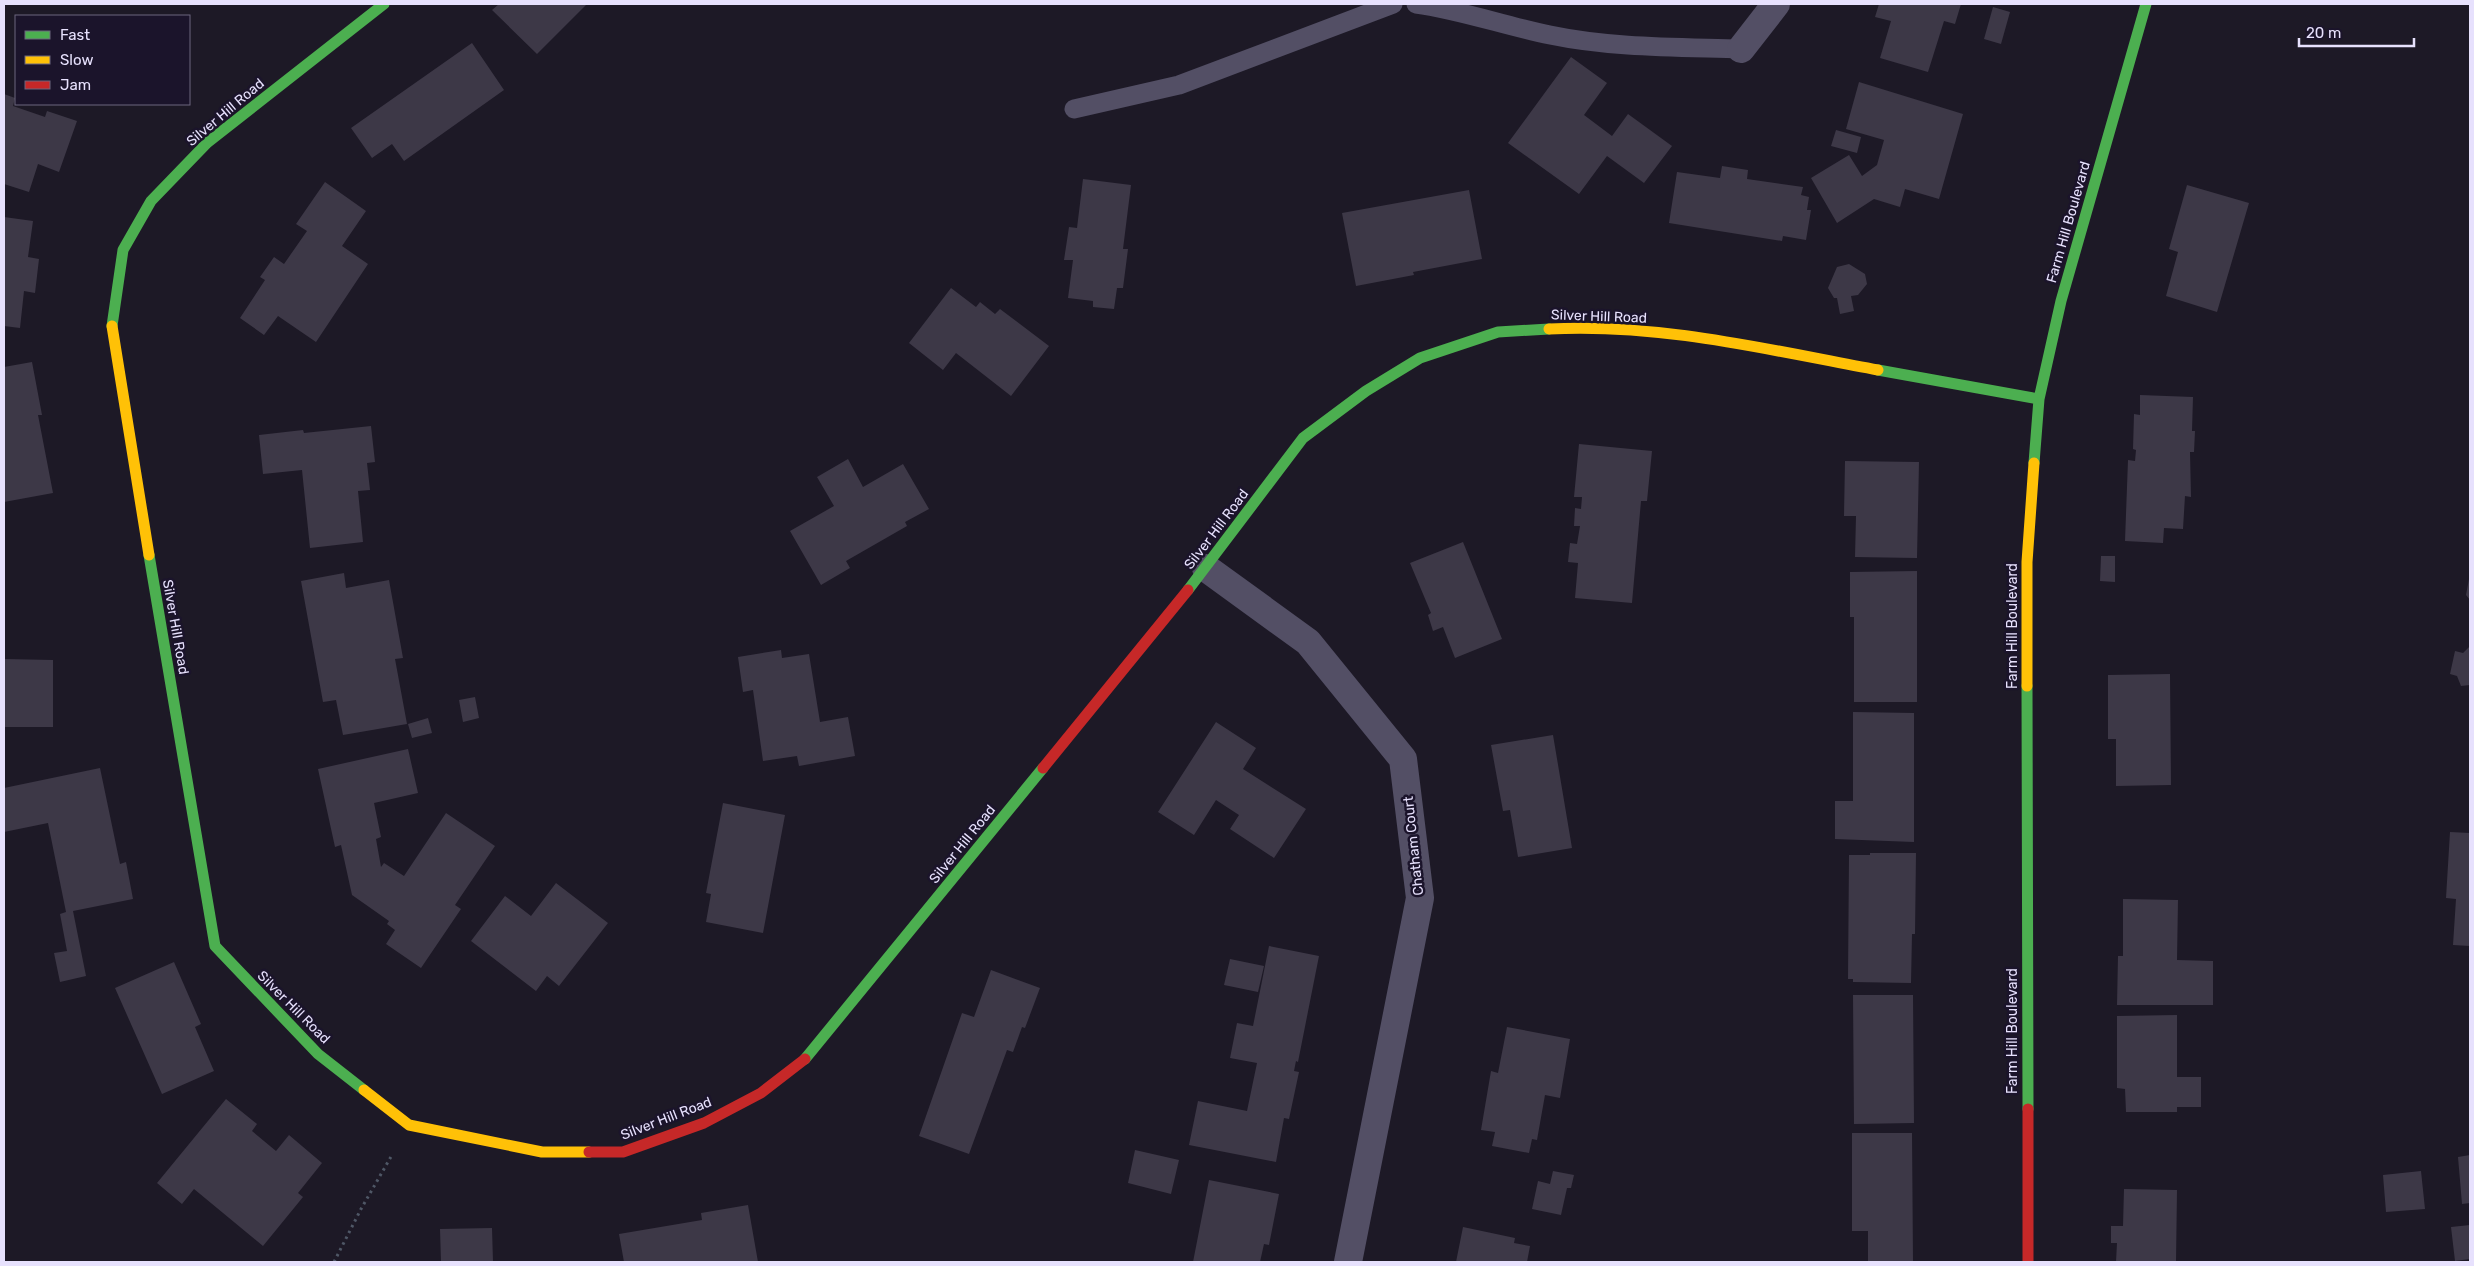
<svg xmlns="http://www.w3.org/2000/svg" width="2474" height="1266" font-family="Rubik,sans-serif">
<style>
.building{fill:#3d3847}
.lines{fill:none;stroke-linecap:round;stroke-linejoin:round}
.path{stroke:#4f5766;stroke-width:3;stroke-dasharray:2.5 4;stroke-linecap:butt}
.lane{stroke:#534f65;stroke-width:19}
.street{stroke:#534f65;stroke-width:28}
.fast{stroke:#4caf50;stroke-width:11}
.slow{stroke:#ffc107;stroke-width:11}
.jam{stroke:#c62828;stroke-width:11}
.labels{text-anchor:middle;stroke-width:5;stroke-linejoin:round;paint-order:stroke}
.street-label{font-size:14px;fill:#e7e1fd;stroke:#1b142b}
</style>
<rect width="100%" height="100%" fill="#1d1926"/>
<!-- building -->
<path class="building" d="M 499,4 L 587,4 L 537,54 L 492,10 Z
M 1879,4 L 1961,4 L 1955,24 L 1944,21 L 1928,72 L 1880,58 L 1891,21 L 1875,17 Z
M 1993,7 L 2010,12 L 2001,44 L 1984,39 Z
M 472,43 L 504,90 L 404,161 L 392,144 L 372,158 L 351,128 Z
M 1571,57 L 1607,83 L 1584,115 L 1612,136 L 1628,114 L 1672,146 L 1644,183 L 1607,156 L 1579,194 L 1508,143 Z
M 1859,82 L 1963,114 L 1939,199 L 1905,189 L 1900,207 L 1874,199 L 1837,223 L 1811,178 L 1849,155 L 1862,176 L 1877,165 L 1884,140 L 1846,129 Z
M 4,94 L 15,98 L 13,106 L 45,117 L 47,111 L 77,121 L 59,172 L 38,164 L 29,192 L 4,184 Z
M 1836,130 L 1861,137 L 1857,153 L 1831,146 Z
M 1722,166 L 1748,170 L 1747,179 L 1803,187 L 1801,195 L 1809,197 L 1807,210 L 1811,210 L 1806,240 L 1783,236 L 1782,241 L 1669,223 L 1677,172 L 1720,178 Z
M 1083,179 L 1131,185 L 1123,249 L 1128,249 L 1123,288 L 1117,288 L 1114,309 L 1093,307 L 1093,301 L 1068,298 L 1073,260 L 1064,260 L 1069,227 L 1077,228 Z
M 325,182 L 366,211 L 342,246 L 368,264 L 316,342 L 278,316 L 264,335 L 240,318 L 265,280 L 260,277 L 274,257 L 284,264 L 307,231 L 296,224 Z
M 2187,185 L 2249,203 L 2217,312 L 2166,296 L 2178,252 L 2169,249 Z
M 1469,190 L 1482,259 L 1413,272 L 1414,275 L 1356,286 L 1342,213 Z
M 4,217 L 33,221 L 28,257 L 39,259 L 35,293 L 24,291 L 20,328 L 4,326 Z
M 1849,264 L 1865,274 L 1867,284 L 1858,295 L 1851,296 L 1854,311 L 1840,314 L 1837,298 L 1834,298 L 1828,288 L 1837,267 Z
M 951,288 L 976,307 L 980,302 L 995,314 L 1000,309 L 1049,346 L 1011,396 L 956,353 L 943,370 L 909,343 Z
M 32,362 L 42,415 L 38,415 L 53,493 L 4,502 L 4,367 Z
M 2140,395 L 2193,397 L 2192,431 L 2195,431 L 2194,452 L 2190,452 L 2191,497 L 2185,496 L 2183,529 L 2164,528 L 2163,543 L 2125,541 L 2128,460 L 2135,461 L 2136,450 L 2133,449 L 2134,414 L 2140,415 Z
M 371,426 L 375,462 L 367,463 L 370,490 L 358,491 L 363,542 L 310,548 L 302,470 L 263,474 L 259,435 L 303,430 L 304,433 Z
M 1579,444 L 1652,451 L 1647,501 L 1641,501 L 1632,603 L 1575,598 L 1578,563 L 1568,562 L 1570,543 L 1577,544 L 1580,526 L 1574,526 L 1575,508 L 1581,509 L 1582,497 L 1574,497 Z
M 848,459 L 863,487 L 903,464 L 929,509 L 905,522 L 907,526 L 846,561 L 850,568 L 821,585 L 790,531 L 834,506 L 817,477 Z
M 1845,461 L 1919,462 L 1917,558 L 1855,557 L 1856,516 L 1844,516 Z
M 1463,542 L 1502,639 L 1455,658 L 1443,627 L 1433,631 L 1428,615 L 1431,613 L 1410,563 Z
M 2101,556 L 2115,556 L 2115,582 L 2100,581 Z
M 1917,571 L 1917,702 L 1854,702 L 1854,617 L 1850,617 L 1850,572 Z
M 344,573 L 346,588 L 389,580 L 403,658 L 395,659 L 407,724 L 343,735 L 336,700 L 323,702 L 301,581 Z
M 2469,579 L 2470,579 L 2470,600 L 2466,595 Z
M 2470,646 L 2470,685 L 2461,686 L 2457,676 L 2450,674 L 2455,651 L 2463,653 Z
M 781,650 L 782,658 L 809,654 L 820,722 L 848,717 L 855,756 L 799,766 L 797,756 L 763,761 L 753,690 L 743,692 L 738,657 Z
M 4,659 L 53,660 L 53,727 L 4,727 Z
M 2170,674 L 2171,785 L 2116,786 L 2116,739 L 2108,739 L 2108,675 Z
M 475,697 L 479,718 L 463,722 L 459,700 Z
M 1853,712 L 1914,713 L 1914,842 L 1835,839 L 1835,801 L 1853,801 Z
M 428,718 L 432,733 L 412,738 L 408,724 Z
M 1216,722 L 1256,748 L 1243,769 L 1306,809 L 1274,858 L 1230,829 L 1239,815 L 1216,800 L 1194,835 L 1158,812 Z
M 1553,735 L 1572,848 L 1518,857 L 1510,810 L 1503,811 L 1491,745 Z
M 408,749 L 418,793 L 374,803 L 381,837 L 376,839 L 381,867 L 384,863 L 404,876 L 446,813 L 495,846 L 455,905 L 461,909 L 421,968 L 386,944 L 395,930 L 387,924 L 389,921 L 352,895 L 341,845 L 335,847 L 318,769 Z
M 100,768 L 120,864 L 126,862 L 133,899 L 73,911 L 86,976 L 60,982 L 54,953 L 67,951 L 60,914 L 66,912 L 48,823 L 4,832 L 4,788 Z
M 723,803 L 785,815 L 763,933 L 706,922 L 711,894 L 706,893 Z
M 2450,832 L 2470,833 L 2470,946 L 2453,945 L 2456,899 L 2446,898 Z
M 1870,853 L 1916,853 L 1915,934 L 1912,934 L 1911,983 L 1853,982 L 1853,979 L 1848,979 L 1849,855 L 1870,855 Z
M 556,883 L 608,923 L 559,986 L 547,976 L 536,991 L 471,941 L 505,896 L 531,916 Z
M 2123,899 L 2178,900 L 2177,960 L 2213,961 L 2213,1005 L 2117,1005 L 2118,956 L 2123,956 Z
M 1269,946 L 1319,956 L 1298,1062 L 1296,1061 L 1294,1071 L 1299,1072 L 1289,1119 L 1284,1118 L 1276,1162 L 1189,1145 L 1198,1101 L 1247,1111 L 1257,1063 L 1230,1058 L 1237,1023 L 1253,1026 Z
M 1230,959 L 1264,966 L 1258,992 L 1224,985 Z
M 174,962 L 201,1024 L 195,1027 L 214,1071 L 162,1094 L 115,988 Z
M 991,970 L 1040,988 L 1025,1028 L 1022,1027 L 1013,1052 L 1007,1050 L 969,1154 L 919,1136 L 962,1013 L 974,1017 Z
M 1853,995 L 1913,995 L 1914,1123 L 1854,1124 Z
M 2177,1015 L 2177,1077 L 2201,1077 L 2201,1107 L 2177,1107 L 2177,1112 L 2126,1112 L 2125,1089 L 2117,1088 L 2117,1016 Z
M 1507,1027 L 1570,1039 L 1560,1098 L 1545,1095 L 1537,1140 L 1532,1139 L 1529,1153 L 1492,1146 L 1495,1132 L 1481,1130 L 1491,1071 L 1498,1073 Z
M 226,1099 L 257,1124 L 252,1131 L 276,1151 L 289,1135 L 322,1163 L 298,1193 L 303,1197 L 263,1246 L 194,1189 L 182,1204 L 157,1183 Z
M 1852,1133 L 1912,1133 L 1913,1262 L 1868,1262 L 1868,1231 L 1852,1231 Z
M 1135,1150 L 1179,1160 L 1171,1194 L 1128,1183 Z
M 2470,1155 L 2470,1203 L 2462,1204 L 2458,1157 Z
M 1553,1171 L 1574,1175 L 1571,1188 L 1567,1188 L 1561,1215 L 1532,1209 L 1538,1181 L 1550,1184 Z
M 2421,1171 L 2425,1209 L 2386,1212 L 2383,1175 Z
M 1209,1180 L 1279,1194 L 1269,1245 L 1264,1244 L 1260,1262 L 1193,1262 Z
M 2124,1189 L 2177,1190 L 2176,1262 L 2116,1262 L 2117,1243 L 2111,1243 L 2111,1226 L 2123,1226 Z
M 748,1205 L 758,1262 L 624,1262 L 619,1234 L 702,1220 L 701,1213 Z
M 2470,1225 L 2470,1259 L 2455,1261 L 2451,1227 Z
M 1463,1227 L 1515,1238 L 1514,1243 L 1530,1246 L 1527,1262 L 1456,1262 Z
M 492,1228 L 493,1262 L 441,1262 L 440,1229 Z"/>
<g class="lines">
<!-- path -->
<path class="path" d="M 334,1262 L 361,1209 L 392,1155"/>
<!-- lane -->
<path class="lane" d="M 1416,4 C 1461,10 1505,26 1550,35 C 1612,48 1677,47 1741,49
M 1074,109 L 1179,85 L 1393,4"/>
<!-- street -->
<path class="street" d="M 1741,49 L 1776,4
M 1206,568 L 1308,642 L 1403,759 L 1420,898 L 1348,1262"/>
<!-- fast -->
<path class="fast" d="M 112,326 L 123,250 L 151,201 L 207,143 L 384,4
M 1878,370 L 2039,399
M 2034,463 L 2039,399 L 2061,301 L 2146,4
M 149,555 L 215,946 L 318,1054 L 364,1090
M 1188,590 L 1303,438 L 1366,391 L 1420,358 L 1498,332 L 1549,329
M 2027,686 L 2028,1109
M 805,1059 L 1043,768"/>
<!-- slow -->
<path class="slow" d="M 112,326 L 149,555
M 1549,329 C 1660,323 1769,350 1878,370
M 2027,686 L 2027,562 L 2034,463
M 364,1090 L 409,1125 L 542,1152 L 589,1152"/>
<!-- jam -->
<path class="jam" d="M 1043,768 L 1188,590
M 2028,1109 L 2028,1262
M 589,1152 L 623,1152 L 704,1123 L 761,1093 L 805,1059"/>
</g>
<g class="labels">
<!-- street labels -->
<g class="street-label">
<text transform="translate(225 112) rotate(-40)" y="5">Silver Hill Road</text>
<text transform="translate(2068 222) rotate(-74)" y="5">Farm Hill Boulevard</text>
<text transform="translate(1599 316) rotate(2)" y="5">Silver Hill Road</text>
<text transform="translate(1216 529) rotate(-53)" y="5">Silver Hill Road</text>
<text transform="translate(2012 626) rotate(-90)" y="5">Farm Hill Boulevard</text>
<text transform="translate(176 627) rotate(80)" y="5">Silver Hill Road</text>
<text transform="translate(962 844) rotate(-51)" y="5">Silver Hill Road</text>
<text transform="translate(1413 846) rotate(-96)" y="5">Chatham Court</text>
<text transform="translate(294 1007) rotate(45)" y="5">Silver Hill Road</text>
<text transform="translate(2012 1031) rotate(-90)" y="5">Farm Hill Boulevard</text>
<text transform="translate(666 1118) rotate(-21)" y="5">Silver Hill Road</text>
</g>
</g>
<!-- border -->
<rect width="2474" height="1266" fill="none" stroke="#e7e1fd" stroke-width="10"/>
<!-- legend -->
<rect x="15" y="15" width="175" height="90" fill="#1b142b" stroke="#6d667f"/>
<rect x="25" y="31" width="25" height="8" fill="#4caf50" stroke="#6d667f"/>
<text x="60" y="40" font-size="15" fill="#e7e1fd">Fast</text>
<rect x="25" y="56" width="25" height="8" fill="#ffc107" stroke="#6d667f"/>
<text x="60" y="65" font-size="15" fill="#e7e1fd">Slow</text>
<rect x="25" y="81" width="25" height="8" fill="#c62828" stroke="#6d667f"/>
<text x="60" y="90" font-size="15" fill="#e7e1fd">Jam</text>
<!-- scale -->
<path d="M2299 38v8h115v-8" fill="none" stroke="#e7e1fd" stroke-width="2.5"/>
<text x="2306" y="38" font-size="15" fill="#e7e1fd" stroke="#1b142b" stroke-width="4" paint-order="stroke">20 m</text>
</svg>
